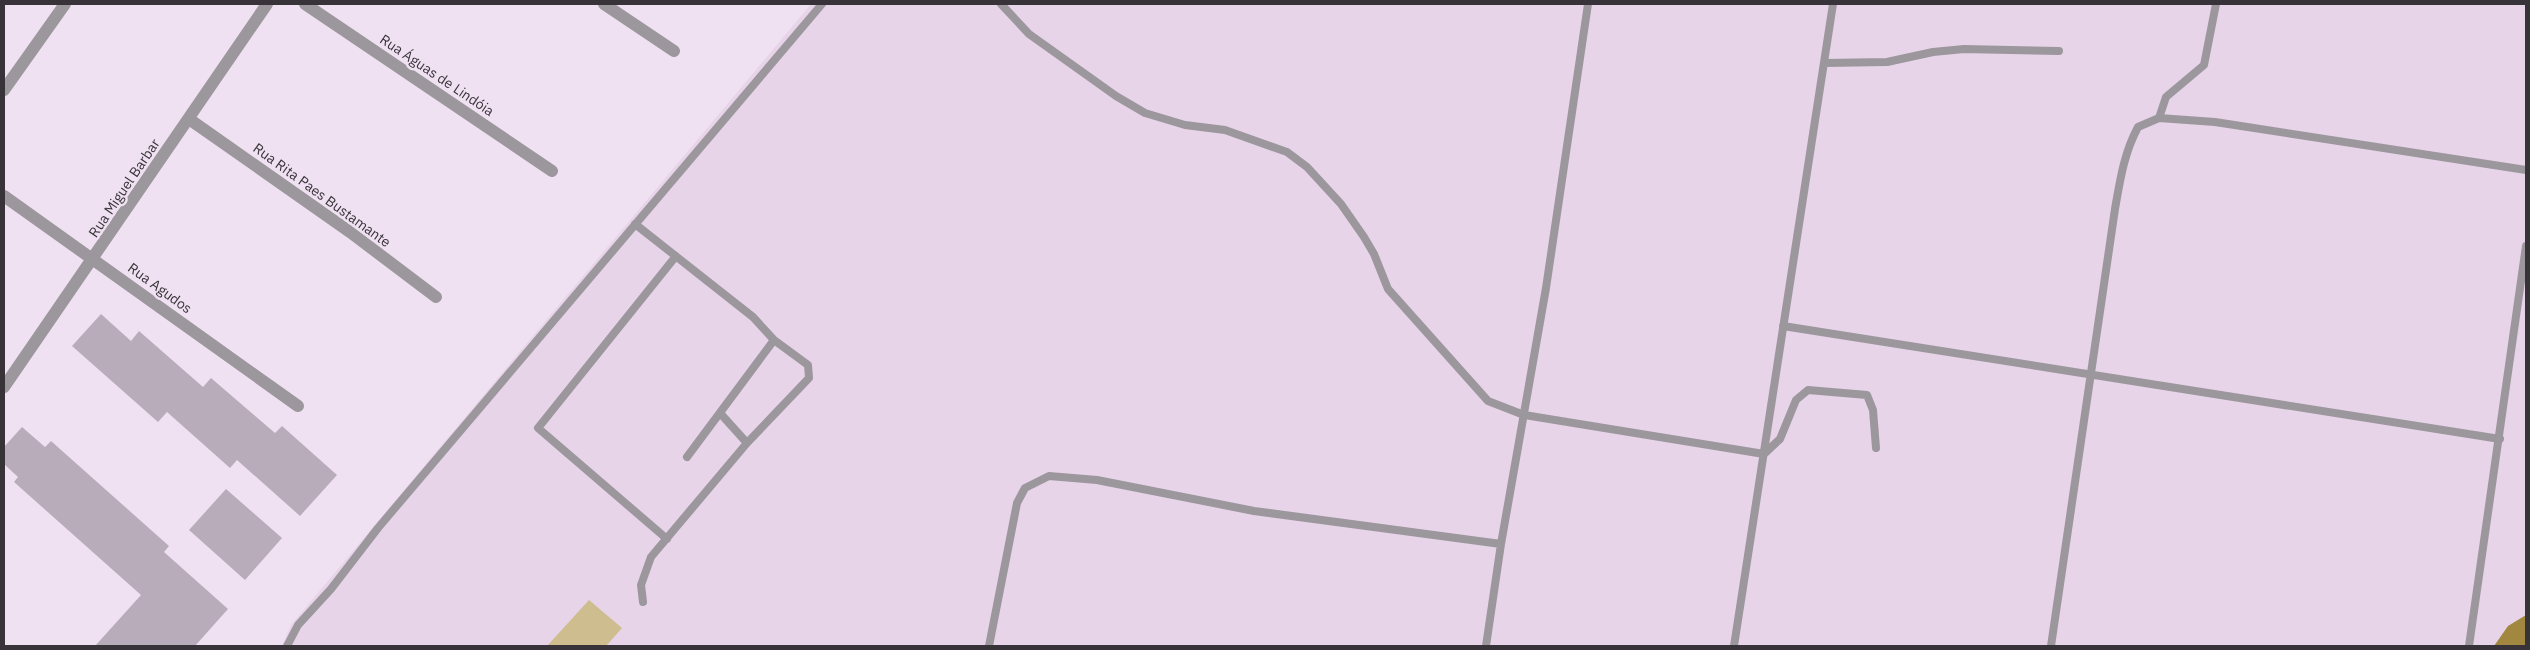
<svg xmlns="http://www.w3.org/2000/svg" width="2530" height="650" font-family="'IBM Plex Sans',sans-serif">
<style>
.built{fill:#e7d4e9}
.green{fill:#cebd8e}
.water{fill:#a1873f}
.building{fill:#b9acba}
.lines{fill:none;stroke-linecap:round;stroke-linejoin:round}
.service{stroke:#9c979d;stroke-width:8}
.minor{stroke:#9c979d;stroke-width:12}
.labels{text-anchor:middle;stroke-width:5;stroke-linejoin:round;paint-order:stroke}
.street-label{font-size:14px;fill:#383339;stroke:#efe1f1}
</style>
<rect width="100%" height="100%" fill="#efe1f1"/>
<!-- built -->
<path class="built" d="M 811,4 L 2526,4 L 2526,646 L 282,646 L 291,625 Z"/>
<!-- green -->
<path class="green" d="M 589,600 L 622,628 L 606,646 L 547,646 Z"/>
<!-- water -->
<path class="water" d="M 2526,615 L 2526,646 L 2494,646 L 2508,626 Z"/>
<!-- building -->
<path class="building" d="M 101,314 L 131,341 L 139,331 L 203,387 L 211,378 L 275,433 L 282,426 L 337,475 L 300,516 L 237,460 L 230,468 L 167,412 L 158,422 L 72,346 Z
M 22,427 L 45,447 L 51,441 L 169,546 L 164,552 L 228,609 L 195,646 L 95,646 L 141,595 L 14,482 L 18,477 L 4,464 L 4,447 Z
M 226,489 L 282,538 L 245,580 L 189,530 Z"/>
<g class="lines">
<!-- service -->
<path class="service" d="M 1001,4 L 1029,34 L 1116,96 L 1145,113 L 1185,125 L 1225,130 L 1287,152 L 1307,167 L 1341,204 L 1364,237 L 1374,254 L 1388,289 L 1488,401 L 1524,415 L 1764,454 L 1780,439 L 1796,400 L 1808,390 L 1867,395 L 1873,410 L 1876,448
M 1824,63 L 1887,62 L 1933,52 L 1964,49 L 2059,51
M 2159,118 L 2166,97 L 2204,65 L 2216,4
M 635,224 L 753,317 L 774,340 L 687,457
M 1783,326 L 2500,439
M 720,413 L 747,443
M 667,539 L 538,428 L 676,256
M 643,602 L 641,585 L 651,557 L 747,443 L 809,378 L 808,365 L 774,340
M 287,646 L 298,625 L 331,589 L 378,528 L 822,4
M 989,646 L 1017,503 L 1025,488 L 1049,476 L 1097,480 L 1254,511 L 1501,544
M 1486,646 L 1501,544 L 1546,288 L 1588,4
M 1734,646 L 1833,4
M 2051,646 L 2115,209 C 2120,180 2124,153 2138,127 L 2159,118 L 2215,122 L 2526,170
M 2469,646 L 2526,246"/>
<!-- minor -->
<path class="minor" d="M 305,4 L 552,171
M 604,4 L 674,51
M 4,90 L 65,4
M 189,119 L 350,232 L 436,297
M 4,196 L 298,406
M 4,387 L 267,4"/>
</g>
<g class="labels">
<!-- street labels -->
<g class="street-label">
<text transform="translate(437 75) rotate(34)" y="5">Rua Águas de Lindóia</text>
<text transform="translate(124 188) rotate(-56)" y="5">Rua Miguel Barbar</text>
<text transform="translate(322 195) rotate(36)" y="5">Rua Rita Paes Bustamante</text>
<text transform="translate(160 288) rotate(36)" y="5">Rua Agudos</text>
</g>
</g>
<!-- border -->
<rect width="2530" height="650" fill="none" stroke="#383339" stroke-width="10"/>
</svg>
